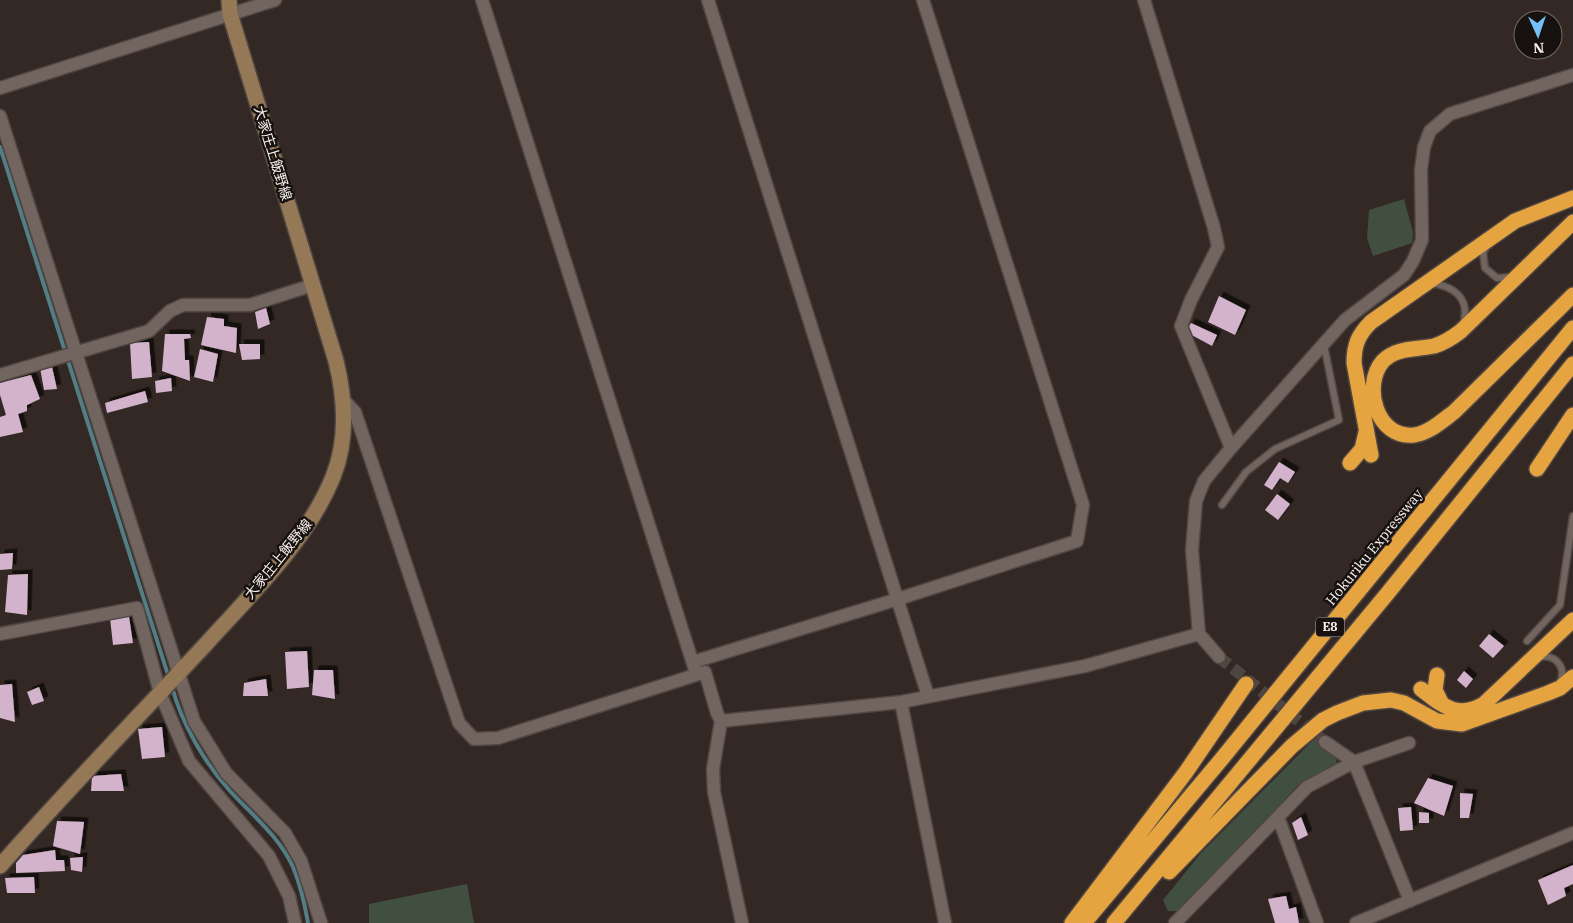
<svg xmlns="http://www.w3.org/2000/svg" width="1573" height="923" font-family="'IBM Plex Serif','Noto Sans JP',serif">
<style>
.green{fill:#414f40}
.lines{fill:none;stroke-linecap:round;stroke-linejoin:round}
.stream{stroke:#537e86;stroke-width:4}
.building{fill:#d2b3cb;filter:url(#shadow)}
.street-tunnel{stroke:#504641;stroke-width:12;stroke-dasharray:12 6;stroke-linecap:butt}
.lane-casing{stroke:#504642;stroke-width:9}
.street-casing{stroke:#504642;stroke-width:15}
.secondary-casing{stroke:#504642;stroke-width:18}
.highway-casing{stroke:#504642;stroke-width:18}
.lane{stroke:#72655f;stroke-width:6}
.street{stroke:#72655f;stroke-width:12}
.secondary{stroke:#957856;stroke-width:15}
.highway{stroke:#e6a440;stroke-width:15}
.labels{text-anchor:middle;stroke-width:5;stroke-linejoin:round;paint-order:stroke}
.shield{fill:#171210;stroke:#b4adaa;stroke-width:1}
.shield-label{font-size:12px;font-weight:bold;fill:#f7efec}
.street-label{font-size:14px;fill:#f7efec;stroke:#171210}
</style>
<defs>
<filter id="shadow"><feDropShadow dx="4.5" dy="-4.5" stdDeviation="0" flood-color="#0009"/></filter>
</defs>
<rect width="100%" height="100%" fill="#332823"/>
<!-- green -->
<path class="green" d="M 1404,199 L 1413,232 L 1412,243 L 1373,256 L 1367,238 L 1369,210 Z
M 1314,739 L 1337,757 L 1336,765 L 1297,786 L 1187,904 L 1177,911 L 1168,911 L 1163,900 L 1201,853 Z
M 467,884 L 474,923 L 369,923 L 369,904 Z"/>
<g class="lines">
<!-- stream -->
<path class="stream" d="M 0,147 L 169,678
M 172,687 C 182,724 204,762 230,791 C 252,815 279,836 293,867 C 300,884 305,905 308,923"/>
</g>
<!-- building -->
<path class="building" d="M 1219,296 L 1246,310 L 1235,335 L 1208,322 Z
M 266,308 L 270,324 L 258,329 L 255,312 Z
M 207,317 L 224,319 L 224,326 L 237,328 L 236,353 L 201,345 Z
M 1191,323 L 1217,335 L 1212,346 L 1186,332 Z
M 165,334 L 190,334 L 191,338 L 184,339 L 185,360 L 189,360 L 190,381 L 162,371 Z
M 149,342 L 152,377 L 132,379 L 130,343 Z
M 239,344 L 260,344 L 260,359 L 242,360 Z
M 200,349 L 218,354 L 213,382 L 194,377 Z
M 52,367 L 57,389 L 44,390 L 40,368 Z
M 31,375 L 40,399 L 27,405 L 27,411 L 18,414 L 23,432 L 0,437 L 0,417 L 6,415 L 0,395 L 0,383 Z
M 171,378 L 172,391 L 156,393 L 155,381 Z
M 145,391 L 148,402 L 107,413 L 105,403 Z
M 1279,462 L 1295,472 L 1288,483 L 1280,478 L 1272,490 L 1264,485 Z
M 1277,494 L 1290,504 L 1278,520 L 1265,510 Z
M 13,553 L 12,569 L 0,570 L 0,554 Z
M 28,574 L 27,615 L 5,612 L 8,575 Z
M 129,617 L 133,643 L 113,645 L 110,618 Z
M 1489,634 L 1504,646 L 1493,658 L 1479,646 Z
M 307,651 L 309,687 L 287,689 L 285,652 Z
M 314,670 L 333,670 L 335,699 L 312,695 Z
M 1464,671 L 1473,679 L 1466,688 L 1457,680 Z
M 266,679 L 268,696 L 243,696 L 244,683 Z
M 12,684 L 15,722 L 0,718 L 0,685 Z
M 39,687 L 44,701 L 32,705 L 27,692 Z
M 162,727 L 165,757 L 142,759 L 138,729 Z
M 121,774 L 124,791 L 91,791 L 92,776 Z
M 1428,778 L 1453,786 L 1444,816 L 1414,803 Z
M 1460,793 L 1473,794 L 1469,818 L 1460,818 Z
M 1411,807 L 1413,830 L 1400,831 L 1398,808 Z
M 1419,812 L 1429,813 L 1429,823 L 1419,823 Z
M 1301,817 L 1308,835 L 1298,840 L 1292,823 Z
M 57,821 L 84,822 L 80,854 L 53,846 Z
M 55,850 L 56,860 L 64,860 L 65,871 L 16,873 L 16,863 L 23,855 Z
M 83,857 L 82,872 L 71,870 L 70,858 Z
M 1573,865 L 1573,884 L 1564,888 L 1566,896 L 1548,905 L 1538,880 Z
M 34,877 L 35,893 L 7,893 L 5,878 Z
M 1286,896 L 1289,909 L 1296,907 L 1299,923 L 1275,923 L 1268,899 Z"/>
<g class="lines">
<!-- street-tunnel -->
<path class="street-tunnel" d="M 1219,657 L 1325,742"/>
<defs>
<path id="lane" d="M 1487,245 L 1483,253 L 1485,268 L 1497,278 L 1512,277
M 1430,283 C 1454,286 1471,298 1463,325
M 1222,505 L 1246,472 L 1275,449 L 1339,420 L 1324,345
M 1527,641 L 1560,605 L 1573,516
M 1539,657 C 1556,654 1568,668 1559,684"/>
<path id="street" d="M 482,0 L 695,670
M 708,0 L 928,696
M 1144,0 L 1214,228 L 1218,247 L 1191,300 L 1181,326 L 1231,448
M 0,88 L 275,0
M 0,116 L 194,721 L 226,773 L 285,833 L 301,861 L 321,923
M 0,375 L 149,331 L 170,311 L 183,305 L 250,305 L 313,285
M 343,399 L 355,412 L 459,723 L 474,739 L 498,738 L 705,672 L 717,713 L 721,721 L 713,769 L 714,792 L 742,923
M 0,634 L 137,608 L 160,693 L 189,761 L 269,856 L 289,896 L 295,923
M 1219,657 L 1199,634 L 1192,550 L 1196,501 L 1204,481 L 1231,448 L 1345,320 L 1404,275 L 1413,261 L 1422,240 L 1421,170 L 1424,147 L 1430,131 L 1450,114 L 1573,75
M 693,662 L 898,599 L 1077,541 L 1083,505 L 923,0
M 901,702 L 945,923
M 721,721 L 901,702 L 1085,666 L 1199,634
M 1325,742 L 1354,762 L 1410,901
M 1278,817 L 1317,923
M 1175,923 L 1307,787 L 1354,762 L 1409,743
M 1356,923 L 1573,833"/>
<path id="secondary" d="M 0,866 C 67,790 137,718 206,644 C 252,593 307,541 333,477 C 348,440 345,398 336,361 L 230,14 L 229,0"/>
<path id="highway" d="M 1573,222 L 1461,331 C 1452,338 1444,343 1434,346 C 1416,350 1397,347 1383,361 C 1362,385 1376,439 1414,435 C 1429,433 1442,421 1454,412 L 1573,295
M 1371,455 L 1354,363 C 1354,345 1358,335 1371,322 L 1515,221 L 1573,198
M 1350,463 L 1362,449 L 1366,432
M 1537,469 L 1573,415
M 1437,675 L 1435,690 L 1442,704
M 1421,689 C 1442,705 1457,720 1484,704 L 1573,620
M 1169,872 L 1292,746 L 1323,720 L 1337,713 L 1363,703 L 1391,700 L 1404,703 L 1437,721 L 1462,724 L 1548,693 L 1560,688 L 1573,677
M 1072,923 L 1186,772 L 1246,684
M 1084,923 L 1220,761 L 1573,328
M 1114,923 L 1387,594 L 1573,364"/>
</defs>
<!-- lane casing -->
<use href="#lane" class="lane-casing"/>
<!-- street casing -->
<use href="#street" class="street-casing"/>
<!-- secondary casing -->
<use href="#secondary" class="secondary-casing"/>
<!-- highway casing -->
<use href="#highway" class="highway-casing"/>
<!-- lane -->
<use href="#lane" class="lane"/>
<!-- street -->
<use href="#street" class="street"/>
<!-- secondary -->
<use href="#secondary" class="secondary"/>
<!-- highway -->
<use href="#highway" class="highway"/>
</g>
<g class="labels">
<!-- shield labels -->
<rect class="shield" x="1316" y="617.5" width="28" height="19" rx="4"/>
<g class="shield-label">
<text x="1330" y="631">E8</text>
</g>
<!-- street labels -->
<g class="street-label">
<text transform="translate(273 153) rotate(73)" y="5">大家庄上飯野線</text>
<text transform="translate(1374 547) rotate(-51)" y="5">Hokuriku Expressway</text>
<text transform="translate(278 559) rotate(-51)" y="5">大家庄上飯野線</text>
</g>
</g>
<!-- north arrow -->
<g transform="translate(1538 35) rotate(177)"><circle r="24" fill="#171210" stroke="#716a68"/>
<path d="M0-4L9 19L0 12L-9 19Z" fill="#75c0f6"/>
<text y="-8" font-size="14" font-weight="bold" text-anchor="middle" fill="#f7efec">N</text>
</g>
</svg>
